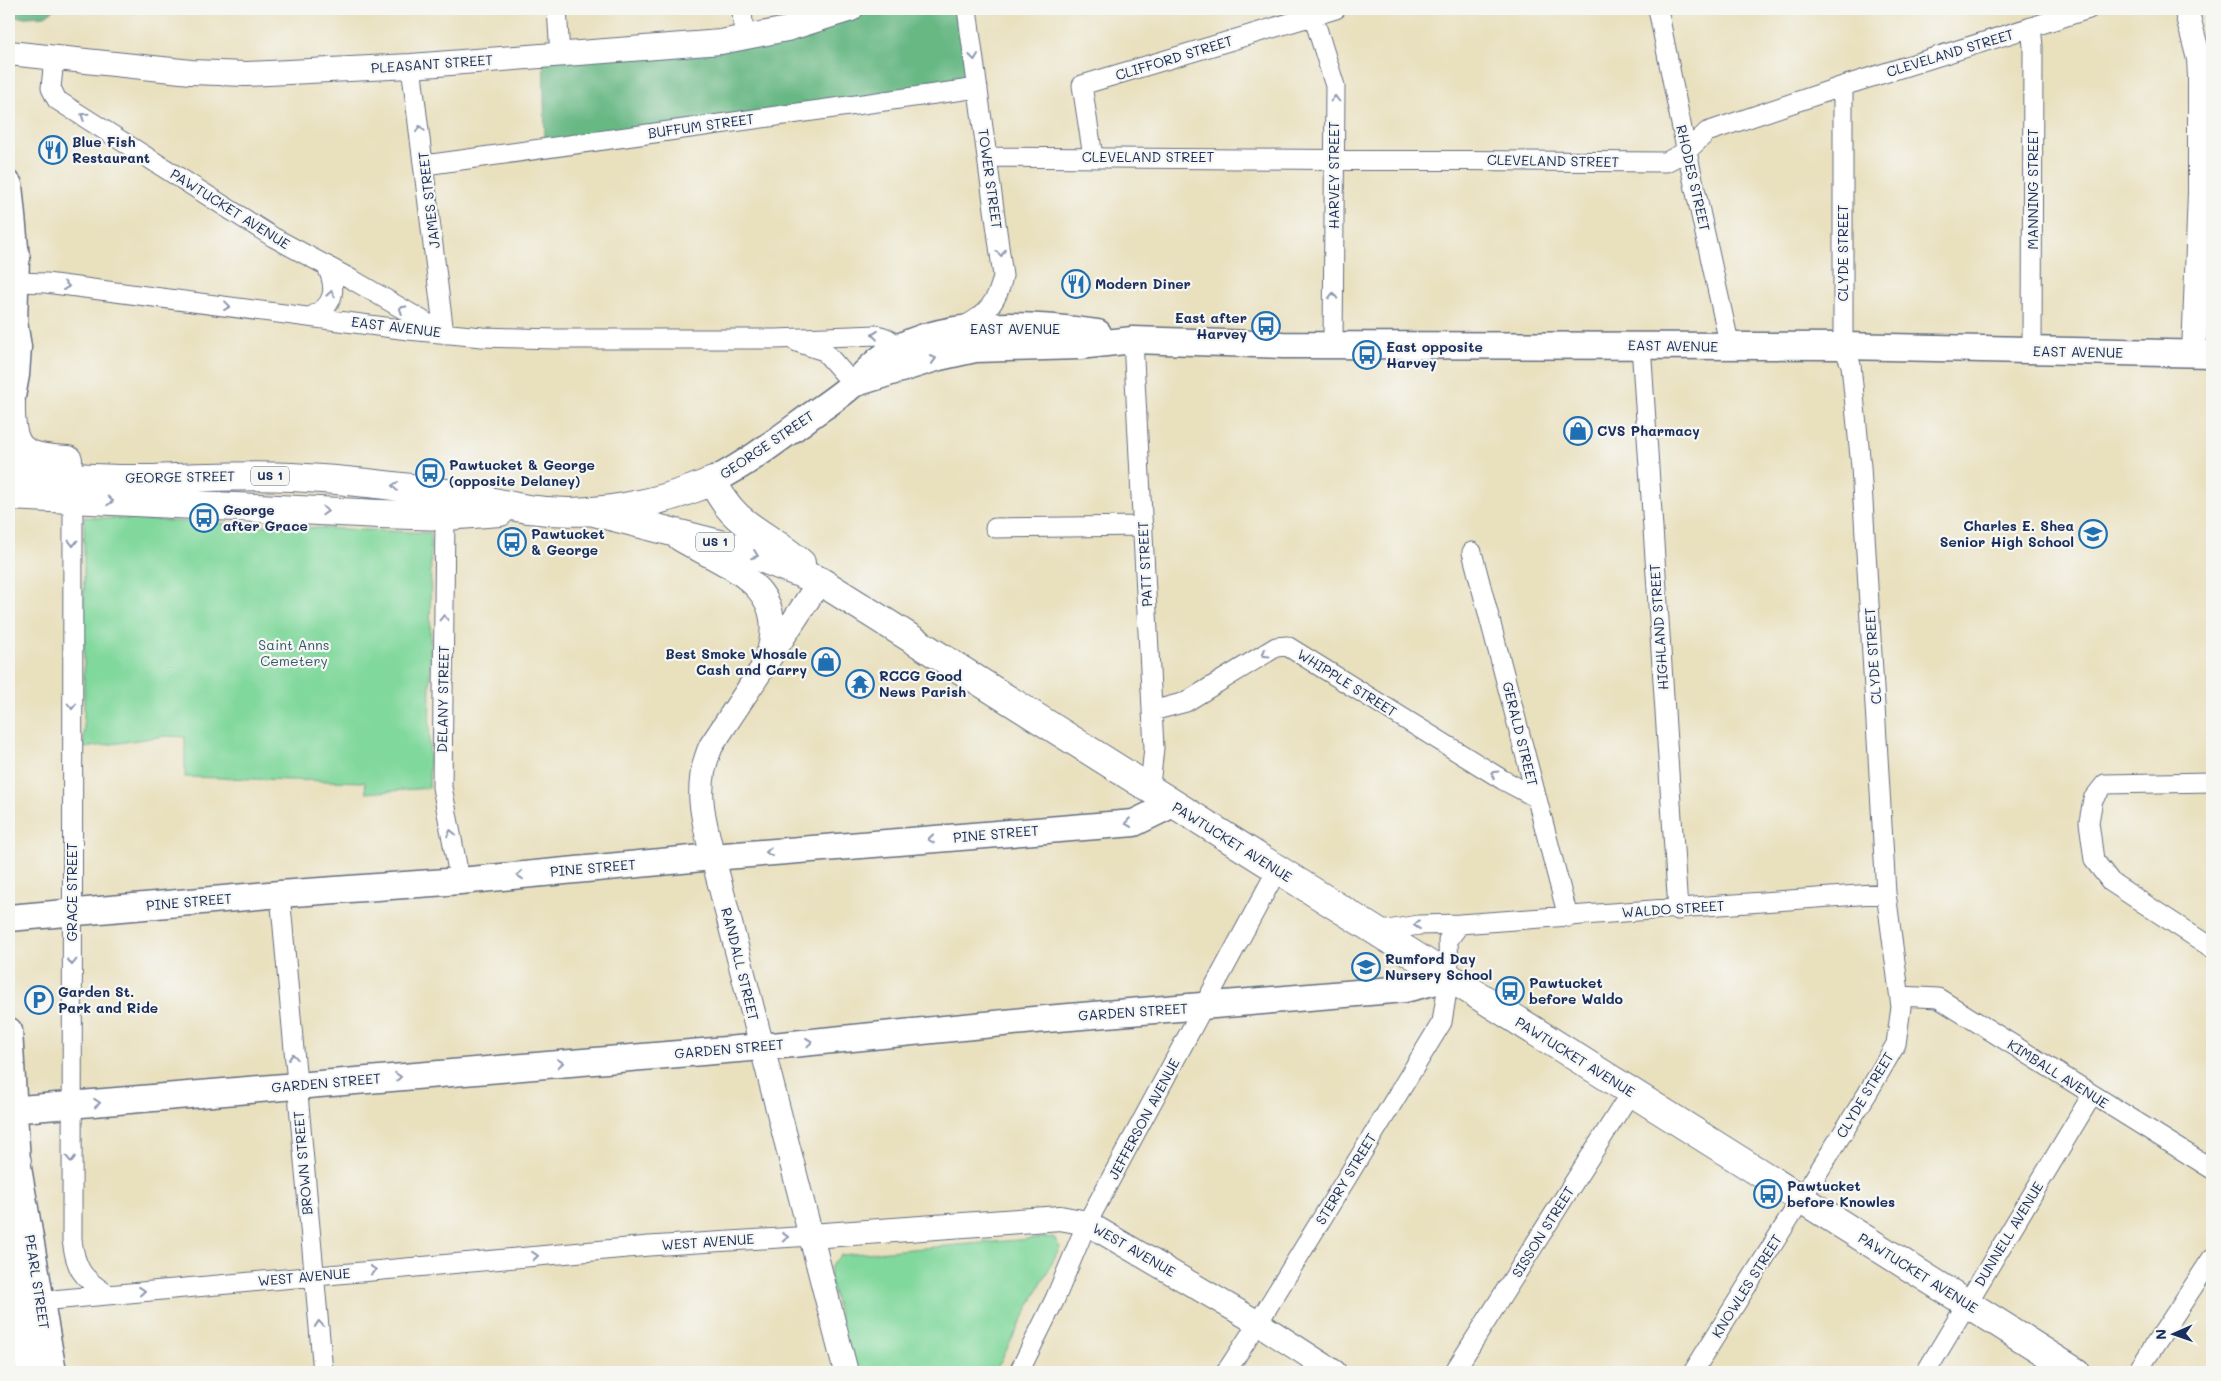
<svg xmlns="http://www.w3.org/2000/svg" width="2221" height="1381" font-family="Mali,sans-serif">
<style>
.green{fill:#81d89c;stroke:#4e847d}
.forest{fill:#68b884;stroke:#427471}
.lines{fill:none;stroke-linecap:round;stroke-linejoin:round}
.minor-casing{stroke:#636d80;stroke-width:21}
.tertiary-casing{stroke:#636d80;stroke-width:26}
.secondary-casing{stroke:#636d80;stroke-width:29}
.primary-casing{stroke:#636d80;stroke-width:30}
.motorway-casing{stroke:#636d80;stroke-width:30}
.minor{stroke:#fff;stroke-width:19}
.tertiary{stroke:#fff;stroke-width:24}
.secondary{stroke:#fff;stroke-width:26}
.primary{stroke:#fff;stroke-width:28}
.motorway{stroke:#fff;stroke-width:28}
.oneway{stroke:#8d97ae}
.labels{text-anchor:middle;stroke-width:4.5;stroke-linejoin:round;paint-order:stroke}
.shield{fill:#f6f6f2;stroke:#5d6b8a;stroke-width:1}
.shield-label{font-size:12px;font-weight:bold;fill:#1b2f5e}
.street-label{font-size:14px;fill:#1b2f5e;stroke:#f6f6f2}
.poi-label{font-size:14px;font-weight:bold;fill:#1b2f5e;stroke:#f6f6f2;text-anchor:start}
.park-label{font-size:14px;fill:#34596e;stroke:#f6f6f2}
</style>
<rect width="100%" height="100%" fill="#f6f6f2"/>
<filter id="ink" filterUnits="userSpaceOnUse"><feTurbulence type="fractalNoise" baseFrequency=".02" numOctaves="2"/><feDisplacementMap in="SourceGraphic" scale="10" xChannelSelector="R" yChannelSelector="G"/><feConvolveMatrix kernelMatrix="1 2 1 2 8 2 1 2 1" color-interpolation-filters="sRGB"/></filter>
<filter id="wash" filterUnits="userSpaceOnUse"><feTurbulence type="fractalNoise" baseFrequency=".0096" numOctaves="4" result="noise"/><feDisplacementMap in="SourceGraphic" scale="20" xChannelSelector="R" yChannelSelector="G"/><feGaussianBlur stdDeviation="1.12" result="paint"/><feColorMatrix in="noise" values="0 0 0 0 0 0 0 0 0 0 0 0 0 0 0 0 0 1.4 0 .05"/><feComposite in="paint" operator="in"/></filter>
<g filter="url(#wash)">
<rect width="100%" height="100%" fill="#e9e0be"/>
<!-- green -->
<path class="green" d="M 84,517 L 431,533 L 429,788 L 366,793 L 365,782 L 185,777 L 185,737 L 166,736 L 84,748 Z
M 1053,1237 L 1060,1247 L 995,1372 L 854,1372 L 829,1276 L 831,1265 L 841,1255 Z"/>
<!-- forest -->
<path class="forest" d="M 9,9 L 55,9 L 45,16 L 9,18 Z
M 836,9 L 968,9 L 978,85 L 545,143 L 543,51 L 743,37 Z"/>
</g>
<g filter="url(#ink)">
<g class="lines">
<defs>
<path id="minor" d="M 557,9 L 560,54
M 742,9 L 744,38
M 1311,9 L 1335,86 L 1333,345
M 1658,9 L 1683,134 L 1730,347
M 2031,27 L 2033,46 L 2032,351
M 54,59 L 51,88 L 57,100 L 273,237 L 353,280 L 439,330
M 411,66 L 444,334
M 987,157 L 1666,162 L 1687,151 L 1707,132 L 1843,86 L 2089,9
M 1093,157 L 1082,85 L 1336,9
M 425,165 L 978,88
M 17,282 L 46,283 L 408,330 L 482,337 L 555,339 L 776,339 L 877,335 C 892,338 897,345 902,359
M 312,316 C 336,305 337,287 326,265
M 962,327 C 986,316 998,301 1003,276 L 967,9
M 1133,340 L 1154,748 L 1151,776 L 1145,787
M 797,342 L 824,351 L 853,384
M 1641,345 L 1678,910
M 73,488 L 72,1239 C 75,1268 82,1278 107,1294
M 445,516 L 442,787 L 460,881
M 995,528 L 1143,526
M 1472,552 L 1568,917
M 1152,711 L 1186,702 L 1276,647 L 1287,646 L 1503,780 L 1537,798
M 2212,782 L 2105,784 L 2093,799 L 2089,822 L 2094,860 L 2111,882 L 2212,948
M 280,894 L 323,1372
M 1375,932 L 1419,925 L 1460,924
M 1900,996 L 1938,998 L 2212,1169
M 41,1301 L 649,1246 L 811,1236
M 1019,1372 L 1055,1299 L 1087,1223 L 1277,870
M 1226,1372 L 1258,1323 L 1442,1022 L 1449,978 L 1448,940 L 1460,924 L 1886,893
M 1454,1372 L 1631,1092
M 1693,1372 L 1867,1094 L 1896,1044 L 1901,1007 L 1886,893 L 1861,467 L 1851,365 L 1843,346 L 1843,86
M 1926,1372 L 2092,1095
M 2137,1372 L 2212,1258"/>
<path id="tertiary" d="M 2186,9 L 2199,59 L 2200,77 L 2200,192 L 2194,354
M 9,53 L 191,72 L 246,74 L 411,66 L 721,42 L 787,29 L 851,9
M 680,539 C 729,568 790,585 768,655
M 820,581 L 711,746 C 691,792 706,827 717,873 L 846,1372
M 811,1236 L 1060,1218 L 1087,1223 L 1258,1323 L 1334,1372"/>
<path id="secondary" d="M 9,185 L 16,258 L 14,322 L 18,347 L 16,375 L 9,413
M 853,384 L 939,357 L 975,349 L 1079,346 L 1133,340 L 1283,345 L 1843,346 L 2212,354
M 713,481 C 746,464 775,442 805,420 C 821,408 839,397 853,384 C 865,374 874,362 887,354 C 943,318 1035,324 1098,333
M 9,918 L 280,894 L 460,881 L 713,857 L 1134,823 L 1173,804
M 9,1031 L 17,1162 L 53,1372
M 9,1110 L 762,1047 L 1034,1020 L 1405,989 L 1449,978"/>
<path id="primary" d="M 11,403 C 10,451 21,458 68,460
M 9,473 C 56,476 105,480 152,479 C 199,477 245,475 292,477 C 346,480 401,486 454,494 C 479,498 503,505 528,509 C 591,518 656,505 713,481 C 733,527 766,532 801,563
M 9,496 L 380,514 L 445,516 L 500,512
M 590,511 L 735,548 L 820,581 L 2076,1372"/>
<path id="motorway" d="M 9,277 L 16,258
M 17,1162 L 19,1269 L 30,1372"/>
</defs>
<!-- minor casing -->
<use href="#minor" class="minor-casing"/>
<!-- tertiary casing -->
<use href="#tertiary" class="tertiary-casing"/>
<!-- secondary casing -->
<use href="#secondary" class="secondary-casing"/>
<!-- primary casing -->
<use href="#primary" class="primary-casing"/>
<!-- motorway casing -->
<use href="#motorway" class="motorway-casing"/>
<!-- minor -->
<use href="#minor" class="minor"/>
<!-- tertiary -->
<use href="#tertiary" class="tertiary"/>
<!-- secondary -->
<use href="#secondary" class="secondary"/>
<!-- primary -->
<use href="#primary" class="primary"/>
<!-- motorway -->
<use href="#motorway" class="motorway"/>
</g>
<!-- one-way arrows -->
<defs><path id="oneway-chevron" d="M-2-3.5L2.5 0L-2 3.5" fill="none" stroke-width="1.6" stroke-linecap="round" stroke-linejoin="round" transform="scale(1.25)"/></defs>
<g class="oneway">
<use href="#oneway-chevron" transform="translate(974 57) rotate(83)"/>
<use href="#oneway-chevron" transform="translate(1335 99) rotate(-90)"/>
<use href="#oneway-chevron" transform="translate(84 116) rotate(-147)"/>
<use href="#oneway-chevron" transform="translate(420 129) rotate(-98)"/>
<use href="#oneway-chevron" transform="translate(1001 253) rotate(82)"/>
<use href="#oneway-chevron" transform="translate(66 286) rotate(7)"/>
<use href="#oneway-chevron" transform="translate(331 294) rotate(-80)"/>
<use href="#oneway-chevron" transform="translate(1333 296) rotate(-89)"/>
<use href="#oneway-chevron" transform="translate(227 306) rotate(7)"/>
<use href="#oneway-chevron" transform="translate(402 309) rotate(-149)"/>
<use href="#oneway-chevron" transform="translate(875 335) rotate(-174)"/>
<use href="#oneway-chevron" transform="translate(933 359) rotate(-17)"/>
<use href="#oneway-chevron" transform="translate(395 486) rotate(-173)"/>
<use href="#oneway-chevron" transform="translate(110 501) rotate(3)"/>
<use href="#oneway-chevron" transform="translate(325 511) rotate(3)"/>
<use href="#oneway-chevron" transform="translate(73 543) rotate(90)"/>
<use href="#oneway-chevron" transform="translate(755 555) rotate(20)"/>
<use href="#oneway-chevron" transform="translate(444 618) rotate(-89)"/>
<use href="#oneway-chevron" transform="translate(1265 654) rotate(148)"/>
<use href="#oneway-chevron" transform="translate(72 706) rotate(90)"/>
<use href="#oneway-chevron" transform="translate(1494 774) rotate(-148)"/>
<use href="#oneway-chevron" transform="translate(1128 823) rotate(172)"/>
<use href="#oneway-chevron" transform="translate(451 833) rotate(-101)"/>
<use href="#oneway-chevron" transform="translate(931 839) rotate(175)"/>
<use href="#oneway-chevron" transform="translate(769 852) rotate(175)"/>
<use href="#oneway-chevron" transform="translate(520 875) rotate(175)"/>
<use href="#oneway-chevron" transform="translate(1417 925) rotate(174)"/>
<use href="#oneway-chevron" transform="translate(72 962) rotate(91)"/>
<use href="#oneway-chevron" transform="translate(809 1042) rotate(-6)"/>
<use href="#oneway-chevron" transform="translate(293 1057) rotate(-95)"/>
<use href="#oneway-chevron" transform="translate(560 1063) rotate(-5)"/>
<use href="#oneway-chevron" transform="translate(398 1077) rotate(-5)"/>
<use href="#oneway-chevron" transform="translate(97 1103) rotate(-5)"/>
<use href="#oneway-chevron" transform="translate(71 1159) rotate(89)"/>
<use href="#oneway-chevron" transform="translate(785 1237) rotate(-4)"/>
<use href="#oneway-chevron" transform="translate(535 1256) rotate(-5)"/>
<use href="#oneway-chevron" transform="translate(373 1270) rotate(-5)"/>
<use href="#oneway-chevron" transform="translate(142 1291) rotate(-5)"/>
<use href="#oneway-chevron" transform="translate(319 1324) rotate(-95)"/>
</g>
</g>
<!-- icons -->
<defs>
<symbol id="restaurant-ring" viewBox="-11 -11 22 22"><circle r="9.5" fill="#f6f6f2" stroke="#1f6fb2" stroke-width="1.5"/><path d="M-5-6h1v4h1v-4h1v4h1v-4h1v5L-1.5 .5V6h-2V.5L-5-1ZM5-6V6H3V1.5H1.5Q1.5-4 5-6Z" fill="#1f6fb2"/></symbol>
<symbol id="bus-ring" viewBox="-11 -11 22 22"><circle r="9.5" fill="#f6f6f2" stroke="#1f6fb2" stroke-width="1.5"/><path d="M-5-6H5V4H4V6H2V4H-2V6H-4V4H-5ZM-3.5-4V0h7V-4ZM-3.5 1.2v1.5H-2V1.2ZM2 1.2v1.5H3.5V1.2Z" fill="#1f6fb2"/></symbol>
<symbol id="shop-ring" viewBox="-11 -11 22 22"><circle r="9.5" fill="#f6f6f2" stroke="#1f6fb2" stroke-width="1.5"/><path d="M-5-2.5h2.3a2.7 3.5 0 0 1 5.4 0H5L5.5 6h-11ZM-1.5-2.5h3a1.5 2.3 0 0 0-3 0Z" fill="#1f6fb2"/></symbol>
<symbol id="school-ring" viewBox="-11 -11 22 22"><circle r="9.5" fill="#f6f6f2" stroke="#1f6fb2" stroke-width="1.5"/><path d="M0-5L7-2L0 1L-7-2ZM-4 1L0 2.5L4 1V4Q0 6-4 4Z" fill="#1f6fb2"/></symbol>
<symbol id="temple-ring" viewBox="-11 -11 22 22"><circle r="9.5" fill="#f6f6f2" stroke="#1f6fb2" stroke-width="1.5"/><path d="M0-6L5-2H3V0L6.5 2.5H4V6H1.5V3h-3V6H-4V2.5H-6.5L-3 0V-2H-5Z" fill="#1f6fb2"/></symbol>
<symbol id="parking-ring" viewBox="-11 -11 22 22"><circle r="9.5" fill="#f6f6f2" stroke="#1f6fb2" stroke-width="1.5"/><path d="M-3.5-5.5H1a3.5 3.5 0 0 1 0 7H-1V5.5H-3.5ZM-1-3.4V-.6H.8a1.4 1.4 0 0 0 0-2.8Z" fill="#1f6fb2"/></symbol>
</defs>
<g fill-rule="evenodd">
<use href="#restaurant-ring" x="37" y="134" width="32" height="32"/>
<use href="#restaurant-ring" x="1060" y="268" width="32" height="32"/>
<use href="#bus-ring" x="1250" y="310" width="32" height="32"/>
<use href="#bus-ring" x="1351" y="339" width="32" height="32"/>
<use href="#shop-ring" x="1562" y="415" width="32" height="32"/>
<use href="#bus-ring" x="414" y="457" width="32" height="32"/>
<use href="#bus-ring" x="188" y="502" width="32" height="32"/>
<use href="#school-ring" x="2077" y="518" width="32" height="32"/>
<use href="#bus-ring" x="496" y="526" width="32" height="32"/>
<use href="#shop-ring" x="810" y="646" width="32" height="32"/>
<use href="#temple-ring" x="844" y="668" width="32" height="32"/>
<use href="#school-ring" x="1350" y="951" width="32" height="32"/>
<use href="#bus-ring" x="1494" y="975" width="32" height="32"/>
<use href="#parking-ring" x="23" y="984" width="32" height="32"/>
<use href="#bus-ring" x="1752" y="1178" width="32" height="32"/>
</g>
<g class="labels">
<!-- shield labels -->
<g class="shield">
<rect x="251" y="466.5" width="38" height="19" rx="4"/>
<rect x="696" y="532.5" width="38" height="19" rx="4"/>
</g>
<g class="shield-label">
<text x="270" y="480">US 1</text>
<text x="715" y="546">US 1</text>
</g>
<!-- street labels -->
<g class="street-label">
<text transform="translate(1950 53) rotate(-17)" y="5">CLEVELAND STREET</text>
<text transform="translate(1174 58) rotate(-17)" y="5">CLIFFORD STREET</text>
<text transform="translate(432 64) rotate(-4)" y="5">PLEASANT STREET</text>
<text transform="translate(701 126) rotate(-8)" y="5">BUFFUM STREET</text>
<text x="1148" y="162">CLEVELAND STREET</text>
<text transform="translate(1553 161) rotate(1)" y="5">CLEVELAND STREET</text>
<text transform="translate(1334 175) rotate(-90)" y="5">HARVEY STREET</text>
<text transform="translate(1693 178) rotate(77)" y="5">RHODES STREET</text>
<text transform="translate(990 179) rotate(82)" y="5">TOWER STREET</text>
<text transform="translate(2033 189) rotate(-90)" y="5">MANNING STREET</text>
<text transform="translate(429 200) rotate(-97)" y="5">JAMES STREET</text>
<text transform="translate(230 209) rotate(32)" y="5">PAWTUCKET AVENUE</text>
<text transform="translate(1843 253) rotate(-90)" y="5">CLYDE STREET</text>
<text transform="translate(396 327) rotate(7)" y="5">EAST AVENUE</text>
<text x="1015" y="334">EAST AVENUE</text>
<text transform="translate(1673 346) rotate(1)" y="5">EAST AVENUE</text>
<text transform="translate(2078 352) rotate(1)" y="5">EAST AVENUE</text>
<text transform="translate(767 445) rotate(-34)" y="5">GEORGE STREET</text>
<text transform="translate(180 477) rotate(-1)" y="5">GEORGE STREET</text>
<text transform="translate(1145 564) rotate(-93)" y="5">PATT STREET</text>
<text transform="translate(1659 627) rotate(-94)" y="5">HIGHLAND STREET</text>
<text transform="translate(1873 656) rotate(-94)" y="5">CLYDE STREET</text>
<text transform="translate(1347 683) rotate(32)" y="5">WHIPPLE STREET</text>
<text transform="translate(443 699) rotate(-89)" y="5">DELANY STREET</text>
<text transform="translate(1520 734) rotate(76)" y="5">GERALD STREET</text>
<text transform="translate(996 834) rotate(-5)" y="5">PINE STREET</text>
<text transform="translate(1232 842) rotate(32)" y="5">PAWTUCKET AVENUE</text>
<text transform="translate(593 868) rotate(-5)" y="5">PINE STREET</text>
<text transform="translate(72 892) rotate(-90)" y="5">GRACE STREET</text>
<text transform="translate(189 902) rotate(-5)" y="5">PINE STREET</text>
<text transform="translate(1673 909) rotate(-4)" y="5">WALDO STREET</text>
<text transform="translate(740 964) rotate(76)" y="5">RANDALL STREET</text>
<text transform="translate(1133 1012) rotate(-4)" y="5">GARDEN STREET</text>
<text transform="translate(729 1049) rotate(-5)" y="5">GARDEN STREET</text>
<text transform="translate(1575 1057) rotate(32)" y="5">PAWTUCKET AVENUE</text>
<text transform="translate(2058 1074) rotate(32)" y="5">KIMBALL AVENUE</text>
<text transform="translate(326 1083) rotate(-5)" y="5">GARDEN STREET</text>
<text transform="translate(1865 1095) rotate(-59)" y="5">CLYDE STREET</text>
<text transform="translate(1144 1119) rotate(-62)" y="5">JEFFERSON AVENUE</text>
<text transform="translate(303 1163) rotate(-95)" y="5">BROWN STREET</text>
<text transform="translate(1346 1179) rotate(-59)" y="5">STERRY STREET</text>
<text transform="translate(1543 1232) rotate(-58)" y="5">SISSON STREET</text>
<text transform="translate(2009 1234) rotate(-59)" y="5">DUNNELL AVENUE</text>
<text transform="translate(708 1242) rotate(-4)" y="5">WEST AVENUE</text>
<text transform="translate(1134 1250) rotate(30)" y="5">WEST AVENUE</text>
<text transform="translate(1918 1273) rotate(32)" y="5">PAWTUCKET AVENUE</text>
<text transform="translate(304 1277) rotate(-5)" y="5">WEST AVENUE</text>
<text transform="translate(37 1282) rotate(81)" y="5">PEARL STREET</text>
<text transform="translate(1747 1286) rotate(-58)" y="5">KNOWLES STREET</text>
</g>
<!-- poi labels -->
<g class="poi-label">
<text x="72" y="147">Blue Fish<tspan x="72" dy="16">Restaurant</tspan></text>
<text x="1095" y="289">Modern Diner</text>
<text x="1247" y="323" text-anchor="end">East after<tspan x="1247" dy="16">Harvey</tspan></text>
<text x="1386" y="352">East opposite<tspan x="1386" dy="16">Harvey</tspan></text>
<text x="1597" y="436">CVS Pharmacy</text>
<text x="449" y="470">Pawtucket &amp; George<tspan x="449" dy="16">(opposite Delaney)</tspan></text>
<text x="223" y="515">George<tspan x="223" dy="16">after Grace</tspan></text>
<text x="2074" y="531" text-anchor="end">Charles E. Shea<tspan x="2074" dy="16">Senior High School</tspan></text>
<text x="531" y="539">Pawtucket<tspan x="531" dy="16">&amp; George</tspan></text>
<text x="807" y="659" text-anchor="end">Best Smoke Whosale<tspan x="807" dy="16">Cash and Carry</tspan></text>
<text x="879" y="681">RCCG Good<tspan x="879" dy="16">News Parish</tspan></text>
<text x="1385" y="964">Rumford Day<tspan x="1385" dy="16">Nursery School</tspan></text>
<text x="1529" y="988">Pawtucket<tspan x="1529" dy="16">before Waldo</tspan></text>
<text x="58" y="997">Garden St.<tspan x="58" dy="16">Park and Ride</tspan></text>
<text x="1787" y="1191">Pawtucket<tspan x="1787" dy="16">before Knowles</tspan></text>
</g>
<!-- park labels -->
<g class="park-label">
<text x="294" y="650">Saint Anns<tspan x="294" dy="16">Cemetery</tspan></text>
</g>
</g>
<!-- margin -->
<rect width="2221" height="1381" fill="none" stroke="#f6f6f2" stroke-width="30"/>
<!-- north arrow -->
<g transform="translate(2174 1334) rotate(268)" stroke="#f6f6f2" stroke-width="4" paint-order="stroke">
<path d="M0-4L9 19L0 12L-9 19Z" fill="#1b2f5e"/>
<text y="-8" font-size="14" font-weight="bold" text-anchor="middle" fill="#1b2f5e">N</text>
</g>
</svg>
